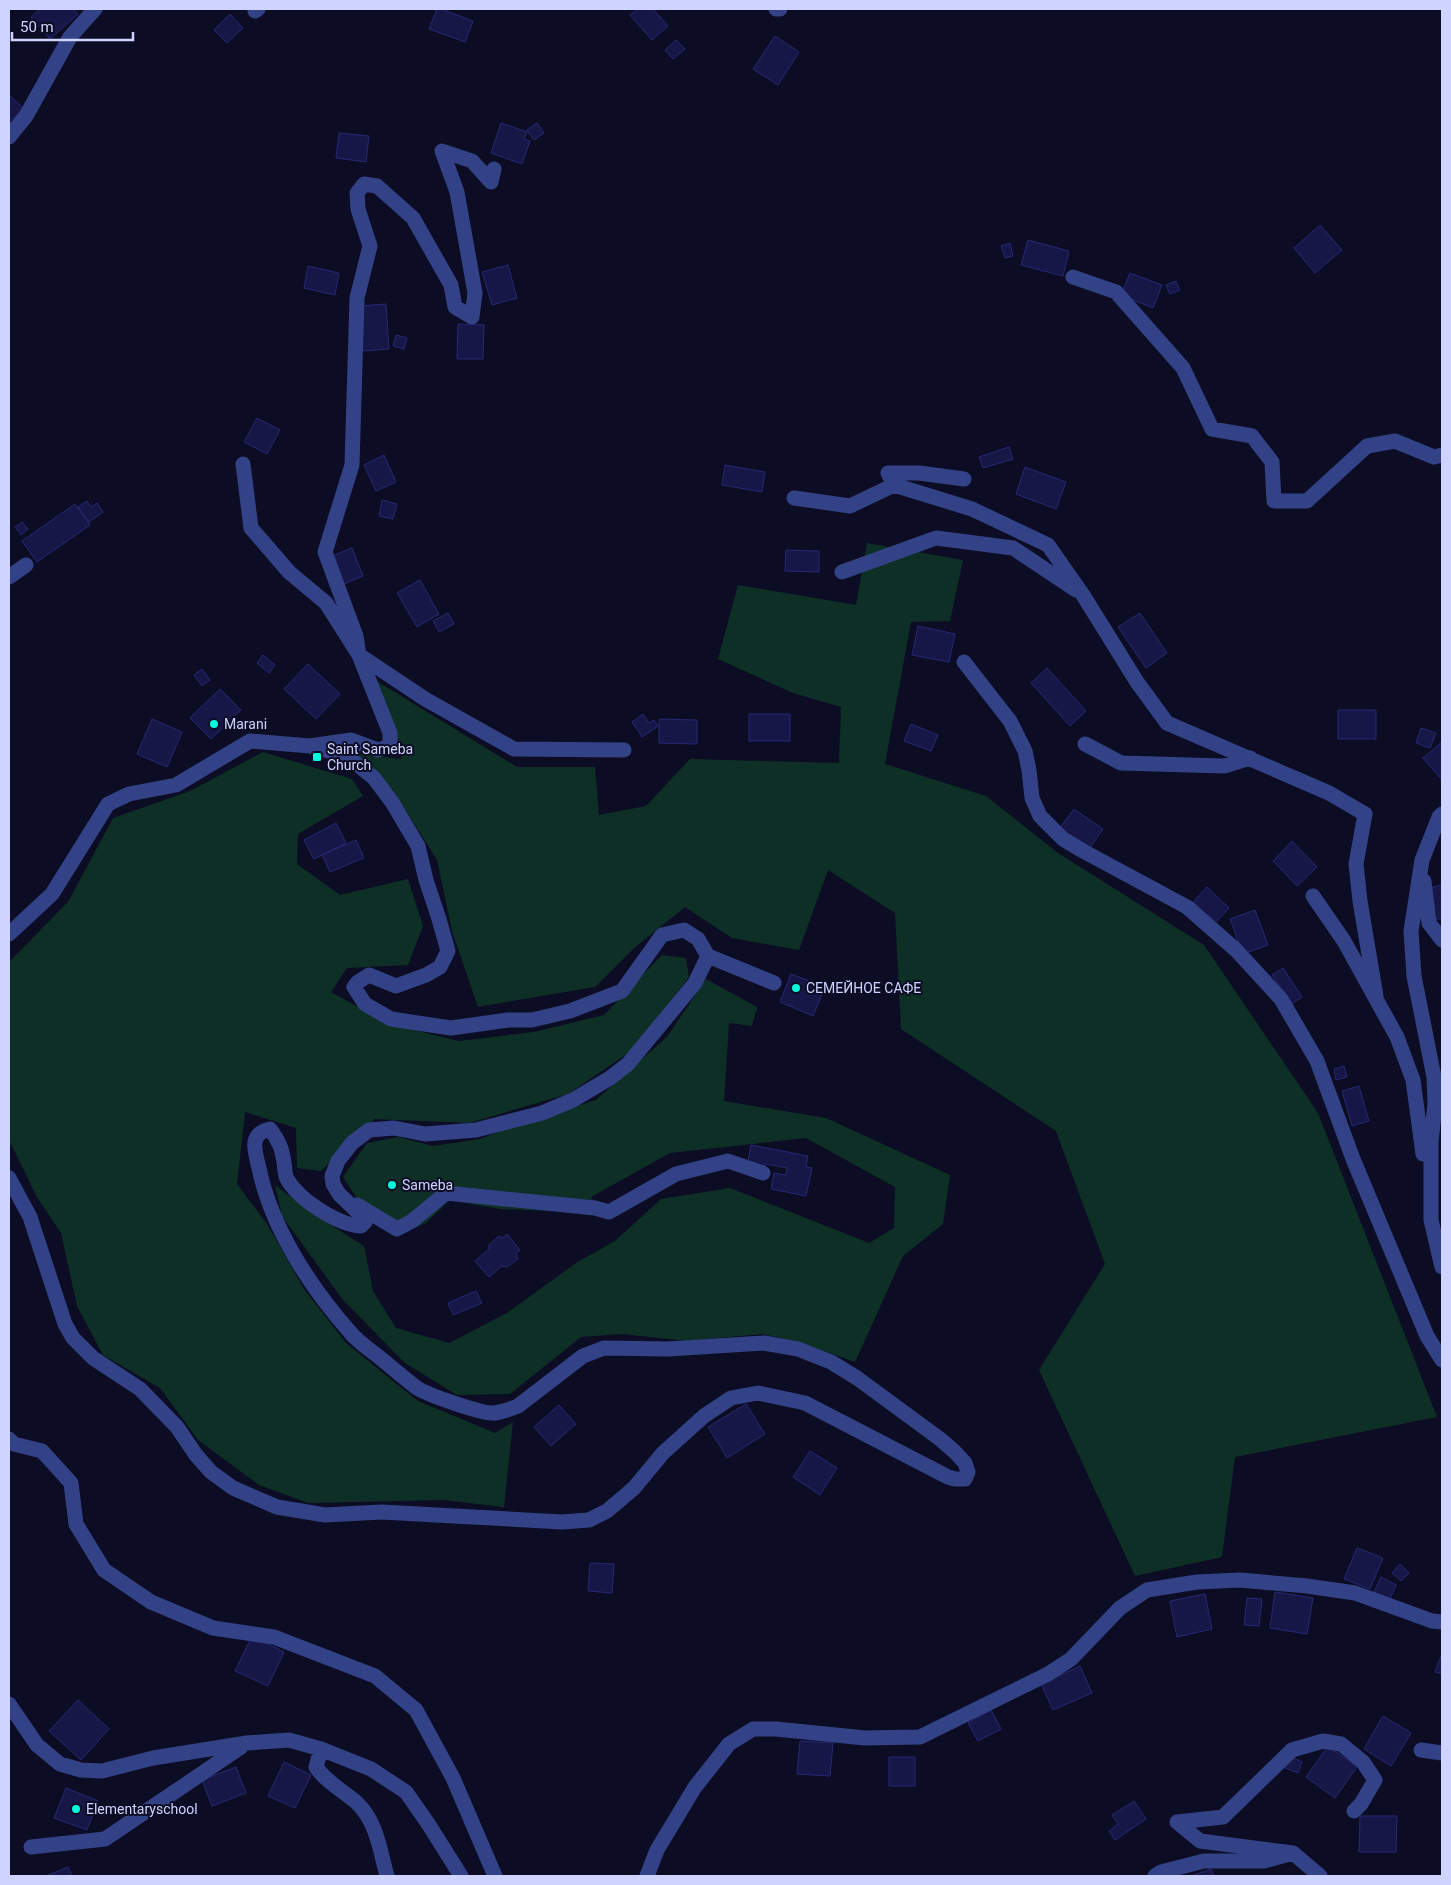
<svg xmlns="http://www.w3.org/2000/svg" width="1451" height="1885" font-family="Roboto,sans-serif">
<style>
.green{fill:#0e2f26}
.building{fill:#161747;stroke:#262875}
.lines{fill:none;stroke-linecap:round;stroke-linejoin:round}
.minor{stroke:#334287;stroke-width:15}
.poi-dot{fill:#00fadc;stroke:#0c0d24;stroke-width:2}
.labels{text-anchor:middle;stroke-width:4;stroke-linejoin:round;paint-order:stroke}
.poi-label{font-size:14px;fill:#cfd4ff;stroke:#0c0d24;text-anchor:start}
</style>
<rect width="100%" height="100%" fill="#0c0d24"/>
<!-- green -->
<path class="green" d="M 867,543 L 963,560 L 950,621 L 911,622 L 885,764 L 986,796 L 1058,853 L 1204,945 L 1318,1113 L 1437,1417 L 1235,1457 L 1222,1557 L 1135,1576 L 1039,1370 L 1105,1264 L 1056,1131 L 901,1029 L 895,913 L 828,870 L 799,950 L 732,938 L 685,907 L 634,948 L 595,987 L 478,1007 L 452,931 L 437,860 L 393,790 L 350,753 L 402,759 L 375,680 L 517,767 L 595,767 L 599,815 L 646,806 L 690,759 L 839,763 L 841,707 L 793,693 L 718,659 L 738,585 L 856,605 Z
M 263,752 L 352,779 L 363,796 L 298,834 L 297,864 L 340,895 L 408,879 L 423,926 L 408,965 L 347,968 L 331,992 L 389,1024 L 459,1041 L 534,1032 L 604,1015 L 662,955 L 686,958 L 689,977 L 633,1050 L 568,1094 L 469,1123 L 375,1119 L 321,1171 L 297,1168 L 296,1128 L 245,1112 L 237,1184 L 267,1224 L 304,1289 L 346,1343 L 418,1401 L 495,1433 L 513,1422 L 504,1507 L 443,1500 L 308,1503 L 259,1485 L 198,1440 L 160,1388 L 103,1355 L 77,1306 L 61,1233 L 37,1197 L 9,1140 L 9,962 L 68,902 L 113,818 L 190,791 Z
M 706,979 L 757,1007 L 752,1026 L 729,1023 L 724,1101 L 826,1118 L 950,1175 L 943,1224 L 903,1256 L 855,1362 L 799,1342 L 762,1334 L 687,1341 L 622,1334 L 581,1337 L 510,1394 L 457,1395 L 405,1363 L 343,1300 L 282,1216 L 275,1185 L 312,1213 L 364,1246 L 373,1291 L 396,1328 L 449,1343 L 507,1313 L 576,1263 L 615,1241 L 661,1199 L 730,1188 L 869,1243 L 894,1228 L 895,1187 L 806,1138 L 670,1153 L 591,1197 L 600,1210 L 557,1211 L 499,1209 L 450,1200 L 426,1223 L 408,1231 L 360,1203 L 343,1177 L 367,1143 L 398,1137 L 433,1146 L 480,1139 L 518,1124 L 596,1100 L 667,1037 Z"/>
<!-- building -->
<path class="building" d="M 40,9 L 73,9 L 78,14 L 50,39 L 31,17 Z
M 437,9 L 441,9 L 473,21 L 465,42 L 429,29 Z
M 638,9 L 653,9 L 668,26 L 652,40 L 630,15 Z
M 230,14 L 243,28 L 227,43 L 214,30 Z
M 775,36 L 799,52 L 778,85 L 753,69 Z
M 676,40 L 685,49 L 673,59 L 665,50 Z
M 9,95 L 23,108 L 9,124 Z
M 501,123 L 527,132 L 524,139 L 530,141 L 522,164 L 491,153 Z
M 537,123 L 544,133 L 534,140 L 527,130 Z
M 339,133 L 369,136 L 366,162 L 336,158 Z
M 1320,225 L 1342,250 L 1315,273 L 1294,248 Z
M 1028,240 L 1069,251 L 1063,276 L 1021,265 Z
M 1010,243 L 1013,256 L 1005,258 L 1001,246 Z
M 508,265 L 517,298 L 492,305 L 482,272 Z
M 308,266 L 339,273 L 335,295 L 304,288 Z
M 1130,273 L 1162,285 L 1153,308 L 1121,295 Z
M 1176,281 L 1180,290 L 1170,294 L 1166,285 Z
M 386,304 L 389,349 L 362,351 L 359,306 Z
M 458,324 L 484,325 L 483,359 L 457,359 Z
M 396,335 L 407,338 L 404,349 L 393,346 Z
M 257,418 L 280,430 L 267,454 L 244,442 Z
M 1009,447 L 1013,459 L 983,468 L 979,457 Z
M 384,455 L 396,482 L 376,491 L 364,465 Z
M 725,465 L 765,472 L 762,492 L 722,485 Z
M 1025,467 L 1066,482 L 1056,509 L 1016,494 Z
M 382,500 L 397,504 L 393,519 L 379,516 Z
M 87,501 L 91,507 L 97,503 L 103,512 L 89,522 L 78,507 Z
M 75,504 L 90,525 L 37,562 L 22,541 Z
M 22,522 L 28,529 L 21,535 L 15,527 Z
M 352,548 L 363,576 L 341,585 L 330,557 Z
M 786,550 L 819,551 L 819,572 L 785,571 Z
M 420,580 L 439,614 L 417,627 L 397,593 Z
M 448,613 L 454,624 L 439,632 L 433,621 Z
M 1140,613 L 1167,653 L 1146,668 L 1118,627 Z
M 918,626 L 955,634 L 949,662 L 912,655 Z
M 263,655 L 275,665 L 269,673 L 257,663 Z
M 308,664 L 340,694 L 316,719 L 284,689 Z
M 1047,668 L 1086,711 L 1070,726 L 1031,683 Z
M 202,669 L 210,680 L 202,686 L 194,675 Z
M 220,689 L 241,710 L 211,739 L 190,718 Z
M 1338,710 L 1376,710 L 1376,739 L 1338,739 Z
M 643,714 L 649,723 L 654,720 L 658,726 L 642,737 L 632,722 Z
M 749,714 L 790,714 L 790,741 L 749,741 Z
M 152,719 L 182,732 L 167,767 L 137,754 Z
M 659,719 L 697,720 L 697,744 L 659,743 Z
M 911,724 L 938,735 L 931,751 L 904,741 Z
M 1421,728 L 1436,733 L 1430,748 L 1416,743 Z
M 1442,742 L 1442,780 L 1423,758 Z
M 1074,809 L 1103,829 L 1089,849 L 1059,829 Z
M 336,823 L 346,843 L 314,859 L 304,840 Z
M 356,840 L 364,858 L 330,872 L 322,855 Z
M 1292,841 L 1317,867 L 1297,886 L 1273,861 Z
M 1442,885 L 1442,918 L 1435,920 L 1428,888 Z
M 1207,887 L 1229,908 L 1215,923 L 1193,902 Z
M 1255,910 L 1268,945 L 1243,954 L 1230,919 Z
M 1283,968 L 1302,997 L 1291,1004 L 1272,975 Z
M 791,974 L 825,987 L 813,1016 L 780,1002 Z
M 1344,1066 L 1347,1077 L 1336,1080 L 1334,1069 Z
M 1359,1086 L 1369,1121 L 1352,1126 L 1342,1091 Z
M 751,1145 L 808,1156 L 806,1167 L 812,1168 L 806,1196 L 771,1189 L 774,1173 L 786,1175 L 787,1168 L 765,1164 L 764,1171 L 747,1167 Z
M 507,1234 L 520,1250 L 516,1254 L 518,1259 L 507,1267 L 502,1266 L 489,1277 L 475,1261 L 489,1249 L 489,1245 L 499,1236 L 503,1238 Z
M 476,1291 L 482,1303 L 453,1315 L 448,1303 Z
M 746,1404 L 765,1434 L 727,1458 L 708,1427 Z
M 559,1405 L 576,1424 L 551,1446 L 534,1427 Z
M 810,1451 L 837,1468 L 820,1495 L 793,1477 Z
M 1357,1548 L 1383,1558 L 1370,1589 L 1344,1579 Z
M 590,1563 L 614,1564 L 612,1593 L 588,1591 Z
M 1400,1564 L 1409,1573 L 1401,1581 L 1392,1573 Z
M 1381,1577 L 1396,1585 L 1390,1599 L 1374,1592 Z
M 1275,1592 L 1313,1598 L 1307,1634 L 1270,1628 Z
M 1205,1594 L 1212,1629 L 1177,1637 L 1170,1601 Z
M 1247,1598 L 1262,1599 L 1259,1626 L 1244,1625 Z
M 252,1636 L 284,1652 L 268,1686 L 235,1671 Z
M 1442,1654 L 1442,1674 L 1435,1672 Z
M 1080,1666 L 1092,1693 L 1053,1710 L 1041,1684 Z
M 78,1700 L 109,1729 L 81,1760 L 49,1731 Z
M 991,1710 L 1001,1729 L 978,1741 L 968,1723 Z
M 1383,1716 L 1411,1733 L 1391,1766 L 1364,1749 Z
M 800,1741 L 833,1743 L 830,1776 L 797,1774 Z
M 1328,1746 L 1357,1767 L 1335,1798 L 1306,1777 Z
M 1289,1756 L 1302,1762 L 1298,1773 L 1285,1768 Z
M 889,1757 L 915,1757 L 915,1786 L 889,1786 Z
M 284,1762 L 311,1775 L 295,1808 L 268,1796 Z
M 236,1767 L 246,1793 L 212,1806 L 202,1780 Z
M 66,1788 L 98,1801 L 87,1830 L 54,1818 Z
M 1134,1801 L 1146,1819 L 1115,1840 L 1109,1831 L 1118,1824 L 1112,1815 Z
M 1360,1816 L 1397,1816 L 1396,1852 L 1359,1852 Z
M 68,1867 L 72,1876 L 46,1876 Z
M 1211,1869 L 1214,1876 L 1191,1876 Z"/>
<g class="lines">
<!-- minor -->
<path class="minor" d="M 776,9 L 780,9
M 255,11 L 258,9
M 9,137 L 26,116 L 70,37 L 95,9
M 1073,277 L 1116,292 L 1183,368 L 1212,429 L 1252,436 L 1272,462 L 1274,501 L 1307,501 L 1367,446 L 1395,441 L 1434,457 L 1442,455
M 243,464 L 251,528 L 289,572 L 326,603 L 359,655 L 425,699 L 514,749 L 624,750
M 894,485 L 888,473 L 919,473 L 964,479
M 794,498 L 850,506 L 894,485 L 972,509 L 1048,545 L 1083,595 L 1137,682 L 1167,723 L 1329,793 L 1365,814 L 1356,864 L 1360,901 L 1376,996
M 842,572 L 936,538 L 1013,548 L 1076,590
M 9,577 L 26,565
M 964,662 L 1010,721 L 1025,751 L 1029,770 L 1032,798 L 1040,816 L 1063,839 L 1083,851 L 1187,907 L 1236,950 L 1281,999 L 1317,1061 L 1353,1159 L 1427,1336 L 1442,1360
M 1085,744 L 1121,763 L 1224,766 L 1250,758
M 1442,814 L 1439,817 L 1422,860 L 1411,931 L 1414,976 L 1434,1077 L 1435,1103 L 1431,1143 L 1431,1220 L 1442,1267
M 1424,881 L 1429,923 L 1442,940
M 1313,896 L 1344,941 L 1397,1037 L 1413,1080 L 1423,1154
M 9,934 L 52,894 L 108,804 L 129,794 L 176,785 L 250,741 L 310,746 L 351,740 L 378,750 L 390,746 L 390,733 L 359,655 L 356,636 L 325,552 L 352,465 L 357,298 L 370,246 L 358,209 L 357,193 L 364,184 L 377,186 L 413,218 L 451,285 L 455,307 L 472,317 L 475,293 L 457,192 L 442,151 L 472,161 L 491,182 L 494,169
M 708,956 L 774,983
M 9,1178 L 30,1217 L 65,1324 L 73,1338 L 93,1358 L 140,1389 L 177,1427 L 196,1455 L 211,1472 L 233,1488 L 277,1507 L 325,1515 L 382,1512 L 562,1522 L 589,1520 L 607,1511 L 634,1488 L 663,1453 L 704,1416 L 731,1398 L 758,1393 L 805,1403 L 948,1477 L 955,1479 L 965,1479 L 968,1472 L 965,1463 L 955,1452 L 940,1439 L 857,1378 L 831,1362 L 798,1349 L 764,1343 L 668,1349 L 604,1348 L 583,1356 L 518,1406 C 510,1409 501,1413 492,1413 C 480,1413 428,1395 417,1388 C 404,1378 391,1367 379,1357 C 369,1349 358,1342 350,1332 C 310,1287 271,1227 259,1168 C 255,1151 248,1134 270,1129 C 276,1137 282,1146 283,1157 C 285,1163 284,1174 287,1179 C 299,1200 338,1225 361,1226 L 365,1222 L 364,1218 L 339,1194 L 333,1184 L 332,1176 L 338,1161 L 352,1143 L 369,1130 L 394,1128 L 425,1134 L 476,1130 L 542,1113 L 573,1100 L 610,1078 L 628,1064 L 695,983 L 708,956 L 698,939 L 684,930 L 662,935 L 622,991 L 570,1011 L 532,1020 L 508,1020 L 451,1028 L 391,1019 L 365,1004 L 354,987 L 358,982 L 369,975 L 396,986 L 426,975 L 440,967 L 448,951 L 439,919 L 426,880 L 418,846 L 392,802 L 374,778 L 347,756 L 310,746
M 357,1205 L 397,1229 L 412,1221 L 446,1193 L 595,1208 L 609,1212 L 676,1174 L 728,1161 L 763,1173
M 9,1439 L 14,1444 L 42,1451 L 71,1483 L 76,1524 L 104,1570 L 151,1602 L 213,1628 L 274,1637 L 375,1676 L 416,1710 L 453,1778 L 495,1876
M 9,1704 L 37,1745 L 60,1764 L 81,1770 L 102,1771 L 153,1758 L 247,1743 L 289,1740 L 321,1749 L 371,1769 L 406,1792 L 429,1825 L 461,1876
M 321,1749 L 316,1767 C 326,1782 342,1790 356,1802 C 377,1821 380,1851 387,1876
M 1421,1750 L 1442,1753
M 31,1847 L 105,1839 L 241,1747
M 1293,1853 L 1200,1841 L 1177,1822 L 1223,1817 L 1292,1750 L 1323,1741 L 1341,1744 L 1363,1762 L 1375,1780 L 1361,1804 L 1354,1811
M 647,1876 L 657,1850 L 695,1787 L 729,1744 L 753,1729 L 776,1729 L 865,1738 L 920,1737 L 1048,1674 L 1071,1659 L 1120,1608 L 1147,1590 L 1197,1582 L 1240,1580 L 1307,1586 L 1355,1593 L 1432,1621 L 1442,1622
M 1155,1876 L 1161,1872 L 1204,1861 L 1264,1861 L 1293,1853 L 1320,1876"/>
</g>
<!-- markers -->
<g class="poi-dot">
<circle cx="214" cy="724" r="5"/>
<rect x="312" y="752" width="10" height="10" rx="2.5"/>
<circle cx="796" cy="988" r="5"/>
<circle cx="392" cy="1185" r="5"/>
<circle cx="76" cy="1809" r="5"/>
</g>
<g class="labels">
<!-- poi labels -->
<g class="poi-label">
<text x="224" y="729">Marani</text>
<text x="327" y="754">Saint Sameba<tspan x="327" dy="16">Church</tspan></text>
<text x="806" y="993">СЕМЕЙНОЕ САФЕ</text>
<text x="402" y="1190">Sameba</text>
<text x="86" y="1814">Elementaryschool</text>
</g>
</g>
<!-- border -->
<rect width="1451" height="1885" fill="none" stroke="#cfd4ff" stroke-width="20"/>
<!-- scale -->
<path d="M12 32v8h121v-8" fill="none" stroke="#cfd4ff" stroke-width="2.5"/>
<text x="20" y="32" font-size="15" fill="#cfd4ff" stroke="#0c0d24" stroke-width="4" paint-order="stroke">50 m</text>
</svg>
